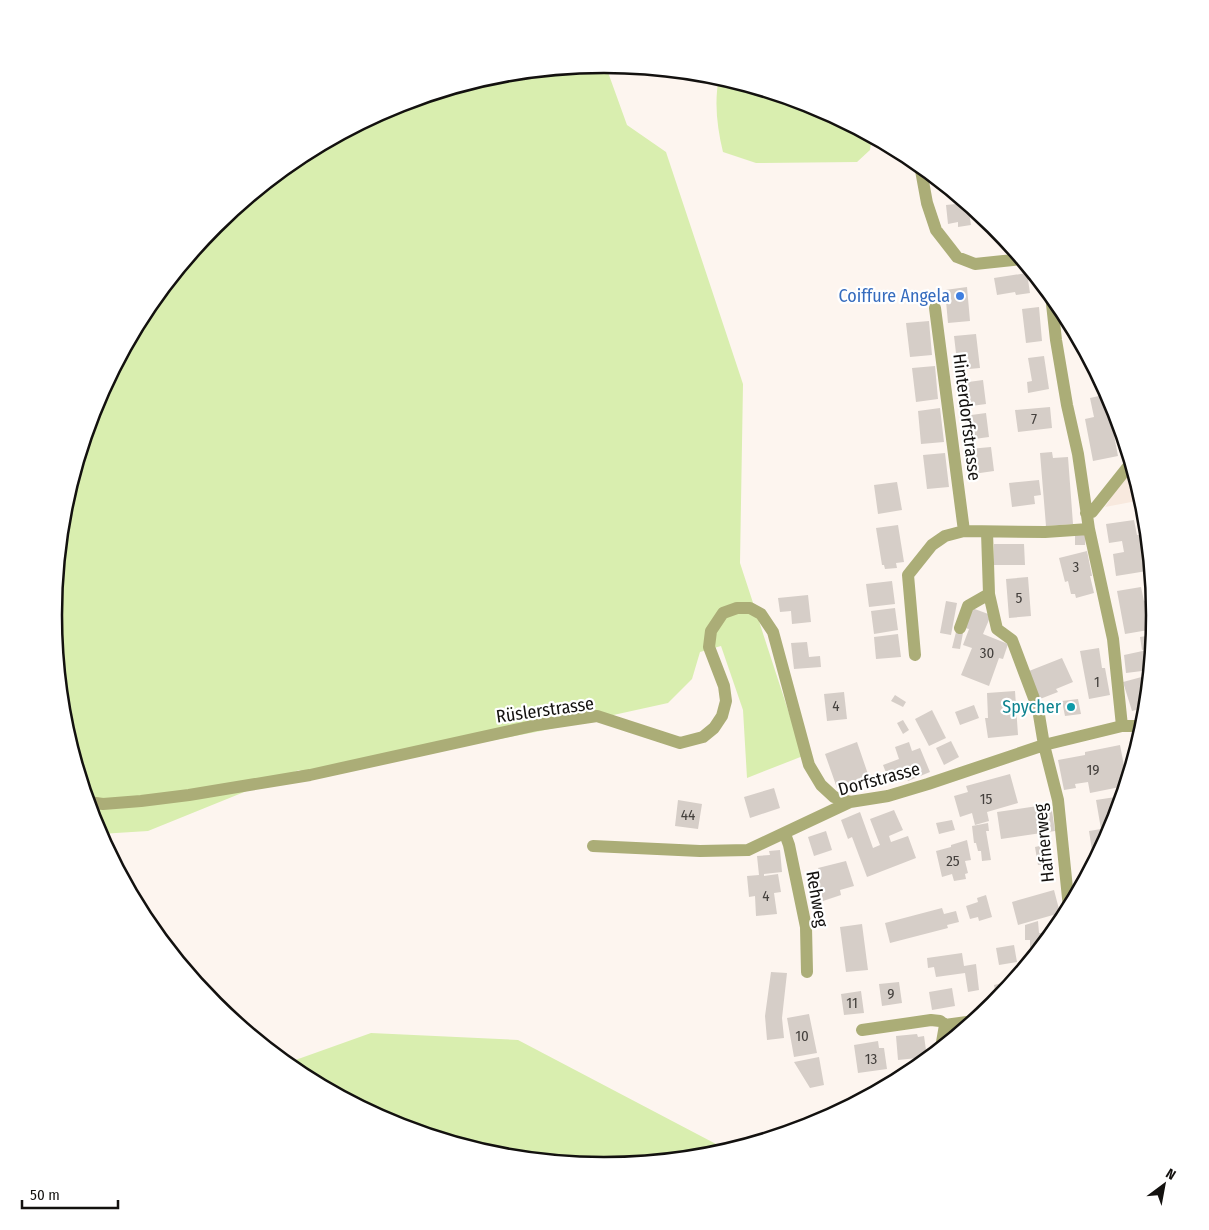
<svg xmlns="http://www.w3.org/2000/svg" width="1209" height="1230" font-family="'Fira Sans Condensed',sans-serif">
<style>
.built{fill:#f8e9de}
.green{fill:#d9eeaf}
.building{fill:#d6cec8}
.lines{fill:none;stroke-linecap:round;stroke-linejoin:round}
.minor{stroke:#abad77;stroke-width:12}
.shop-dot{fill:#3f7fe0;stroke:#fff;stroke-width:2}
.culture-dot{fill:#0f9aa8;stroke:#fff;stroke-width:2}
.labels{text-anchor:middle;stroke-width:4.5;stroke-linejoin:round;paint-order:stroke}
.number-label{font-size:15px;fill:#44403d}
.shop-label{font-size:18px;fill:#366cbe;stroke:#fff;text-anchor:end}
.street-label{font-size:18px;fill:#13110f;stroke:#fff}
.culture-label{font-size:18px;fill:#0d838f;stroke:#fff;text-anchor:end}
.rim{fill:none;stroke:#13110f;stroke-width:2.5}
</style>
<rect width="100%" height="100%" fill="#fdf5ef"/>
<!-- built -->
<path class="built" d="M 1132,466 L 1142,500 L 1105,507 Z"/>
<!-- green -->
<path class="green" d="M 605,64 L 627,125 L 666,152 L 743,384 L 740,563 L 803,756 L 747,778 L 743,710 L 721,646 L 700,652 L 692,679 L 668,703 L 536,732 L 310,775 L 299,770 L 148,831 L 100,834 L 96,825 L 64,722 L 54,615 L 64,507 L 96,404 L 147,309 L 215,225 L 299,157 L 394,106 L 497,75 Z
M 719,77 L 816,106 L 872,137 L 870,150 L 857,162 L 756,163 L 723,152 C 717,127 714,103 719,77 Z
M 371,1033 L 518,1040 L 716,1144 L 720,1153 L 712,1155 L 604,1166 L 497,1155 L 393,1124 L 298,1073 L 287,1063 Z"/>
<!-- building -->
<path class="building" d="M 966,203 L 968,205 L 971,225 L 958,227 L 958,222 L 948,224 L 946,205 Z
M 1027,273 L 1030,293 L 1016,295 L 1015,292 L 997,295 L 994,278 Z
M 967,287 L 970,321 L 948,323 L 945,290 Z
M 1039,307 L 1042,341 L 1026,343 L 1022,309 Z
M 929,321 L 932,355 L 910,357 L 906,323 Z
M 976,334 L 980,368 L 958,370 L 954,336 Z
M 1044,356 L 1049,389 L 1028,393 L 1027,382 L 1032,381 L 1028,358 Z
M 935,366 L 938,399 L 916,402 L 912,368 Z
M 983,380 L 986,404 L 964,407 L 961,383 Z
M 1108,394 L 1113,413 L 1110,414 L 1118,456 L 1093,461 L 1085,419 L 1094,417 L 1090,398 Z
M 1050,407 L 1052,428 L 1018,432 L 1015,410 Z
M 940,408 L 944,442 L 921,444 L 918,411 Z
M 986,413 L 989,437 L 967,440 L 964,416 Z
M 991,447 L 994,471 L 973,474 L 969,449 Z
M 1052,452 L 1053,458 L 1068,457 L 1073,524 L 1046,526 L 1040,453 Z
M 945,453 L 949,487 L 927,489 L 923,455 Z
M 1039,480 L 1041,495 L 1034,496 L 1035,504 L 1012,507 L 1009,483 Z
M 897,482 L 902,510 L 878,514 L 874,485 Z
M 1134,520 L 1137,535 L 1140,535 L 1147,571 L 1116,576 L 1113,554 L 1124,552 L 1122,541 L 1109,543 L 1106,524 Z
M 898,525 L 904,562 L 896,563 L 897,568 L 885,569 L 884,565 L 882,565 L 876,528 Z
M 1075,535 L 1086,535 L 1085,545 L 1075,545 Z
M 994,544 L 1024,544 L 1025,565 L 994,565 Z
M 1087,551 L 1092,576 L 1090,576 L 1094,593 L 1076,598 L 1075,594 L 1071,594 L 1068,581 L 1065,582 L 1059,558 Z
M 1028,577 L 1031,616 L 1009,618 L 1006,579 Z
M 892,581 L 895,604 L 869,607 L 866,584 Z
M 1141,587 L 1144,601 L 1154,599 L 1155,615 L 1154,629 L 1125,634 L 1117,591 Z
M 808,595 L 811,622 L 792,624 L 791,611 L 780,612 L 778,598 Z
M 946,601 L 957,603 L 951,635 L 940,633 Z
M 895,608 L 898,630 L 874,634 L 871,611 Z
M 972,608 L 991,615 L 983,634 L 1008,644 L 1003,659 L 999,658 L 989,686 L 961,675 L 972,648 L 963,645 L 969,629 L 965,628 Z
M 956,632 L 963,633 L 960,649 L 952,648 Z
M 898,634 L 901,657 L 876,659 L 874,637 Z
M 1153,635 L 1152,648 L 1142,650 L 1140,637 Z
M 807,642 L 809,657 L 820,656 L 821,667 L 794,669 L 791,643 Z
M 1099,648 L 1102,668 L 1105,668 L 1110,695 L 1089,699 L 1080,651 Z
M 1152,649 L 1150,670 L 1126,673 L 1124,655 Z
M 1062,658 L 1073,682 L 1056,689 L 1058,692 L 1040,699 L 1029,671 Z
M 1149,675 L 1146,707 L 1132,711 L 1123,682 Z
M 1015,691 L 1018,735 L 988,738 L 985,718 L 988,718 L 987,693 Z
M 844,692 L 847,719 L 827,721 L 824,694 Z
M 895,695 L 906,702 L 903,707 L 891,701 Z
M 1078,699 L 1081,714 L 1065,716 L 1062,701 Z
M 974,705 L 979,718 L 960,725 L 955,712 Z
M 932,710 L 946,738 L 929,746 L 915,719 Z
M 903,720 L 909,730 L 903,734 L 897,723 Z
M 951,741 L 959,757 L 944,765 L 936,748 Z
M 857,742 L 870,780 L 846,789 L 844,785 L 837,788 L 825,754 Z
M 909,742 L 912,751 L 920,748 L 930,772 L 908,781 L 906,777 L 890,783 L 883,765 L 899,759 L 895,747 Z
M 1120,745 L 1127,781 L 1125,786 L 1090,793 L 1088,782 L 1075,784 L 1076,788 L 1064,790 L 1058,760 L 1085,755 L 1085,752 Z
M 1010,774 L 1018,803 L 987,812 L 989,821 L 975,825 L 972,813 L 960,817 L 954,796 L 968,792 L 966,786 Z
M 774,788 L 780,808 L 750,818 L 744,797 Z
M 1122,796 L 1113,826 L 1094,863 L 1089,831 L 1101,829 L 1096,800 Z
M 678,800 L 702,804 L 698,829 L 675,826 Z
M 1051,804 L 1055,831 L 1001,839 L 997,812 Z
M 894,810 L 903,830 L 889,836 L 891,842 L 908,836 L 916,858 L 867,877 L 852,837 L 848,839 L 841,820 L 860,812 L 873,848 L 880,845 L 870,819 Z
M 952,820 L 955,830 L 939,834 L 936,823 Z
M 988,823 L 989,831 L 986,831 L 991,860 L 982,861 L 981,851 L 978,851 L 976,843 L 974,843 L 972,826 Z
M 826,831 L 832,850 L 814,856 L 808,837 Z
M 967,840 L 971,860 L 965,861 L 968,873 L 965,874 L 966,879 L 954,881 L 952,874 L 942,877 L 936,851 L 951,847 L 951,845 Z
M 1044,845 L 1045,853 L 1048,853 L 1050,864 L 1038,865 L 1035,847 Z
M 780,850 L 782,872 L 764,874 L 764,876 L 778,874 L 781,892 L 774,893 L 777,914 L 756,916 L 755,896 L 749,897 L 747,876 L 759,875 L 757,856 L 770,855 L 769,851 Z
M 846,861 L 854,886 L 840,890 L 841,895 L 820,902 L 818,896 L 815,897 L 808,874 L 819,870 L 818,868 Z
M 1054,890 L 1060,913 L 1018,925 L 1012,902 Z
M 986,895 L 992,917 L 979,921 L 978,917 L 970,919 L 966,906 L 978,902 L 977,898 Z
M 942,908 L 944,914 L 956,911 L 959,922 L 947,925 L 948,928 L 890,943 L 885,923 Z
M 1038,921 L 1039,933 L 1052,934 L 1035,955 L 1030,955 L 1030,940 L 1025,940 L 1025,925 Z
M 862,924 L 868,970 L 846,972 L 840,927 Z
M 1014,945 L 1017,962 L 999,965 L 996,948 Z
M 962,953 L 964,966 L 976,964 L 979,990 L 968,992 L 965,973 L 936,977 L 934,967 L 928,968 L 927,958 Z
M 771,972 L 787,973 L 782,1018 L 784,1038 L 767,1040 L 765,1016 Z
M 1011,981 L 1011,983 L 997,1001 L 994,985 Z
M 899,982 L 902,1003 L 882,1006 L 879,984 Z
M 952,988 L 955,1006 L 932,1010 L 929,992 Z
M 861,991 L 864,1013 L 844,1015 L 841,994 Z
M 809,1014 L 817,1053 L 794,1057 L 787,1018 Z
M 917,1034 L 918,1037 L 924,1036 L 927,1057 L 898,1060 L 896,1036 Z
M 878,1041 L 879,1048 L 884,1048 L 887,1069 L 858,1073 L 854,1045 Z
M 819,1057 L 824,1085 L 810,1088 L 794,1062 Z"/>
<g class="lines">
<!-- minor -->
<path class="minor" d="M 920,165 L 927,203 L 936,230 L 957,257 L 975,264 L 1022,259
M 1051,295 L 1056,340 L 1067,405 L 1078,454 L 1089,529 L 1113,639 L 1122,726
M 935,308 L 964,531
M 1086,513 L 1092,512 L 1131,463
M 987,532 L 989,594 L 997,629 L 1012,640 L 1038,709 L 1044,745 L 1058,800 L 1069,908
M 960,628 L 968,606 L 989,594
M 915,655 L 908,575 L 932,545 L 945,536 L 964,531 L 1045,532 L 1089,529
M 88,802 L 103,804 L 141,801 L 189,795 L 310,775 L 537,725 L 597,716 L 680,743 L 703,737 L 714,728 L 722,716 L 726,701 L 724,686 L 709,647 L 711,631 L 723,613 L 737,608 L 750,608 L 761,614 L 773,632 L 809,765 L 821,785 L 834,797 L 850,802
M 785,834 L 789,845 L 806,927 L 807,972
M 593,846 L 700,851 L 748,850 L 850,802 L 888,796 L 928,784 L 1044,745 L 1122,726 L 1144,726
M 862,1030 L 931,1020 L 940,1021 L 945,1025
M 941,1048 L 945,1025 L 974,1021"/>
</g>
<!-- markers -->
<circle class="shop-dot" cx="960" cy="296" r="5"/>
<circle class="culture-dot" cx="1071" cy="707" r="5"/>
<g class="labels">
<!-- number labels -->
<g class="number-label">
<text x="1034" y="424">7</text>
<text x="1076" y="572">3</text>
<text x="1019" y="603">5</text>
<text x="987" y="658">30</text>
<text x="1097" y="687">1</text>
<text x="836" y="711">4</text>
<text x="1093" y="775">19</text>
<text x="986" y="804">15</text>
<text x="688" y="820">44</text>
<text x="953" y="866">25</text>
<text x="766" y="901">4</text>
<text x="891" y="999">9</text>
<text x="852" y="1008">11</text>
<text x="802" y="1041">10</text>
<text x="871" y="1064">13</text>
</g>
<!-- shop labels -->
<g class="shop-label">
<text x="950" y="302">Coiffure Angela</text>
</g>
<!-- street labels -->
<g class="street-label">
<text transform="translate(967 417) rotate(83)" y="6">Hinterdorfstrasse</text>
<text transform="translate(545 710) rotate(-8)" y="6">Rüslerstrasse</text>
<text transform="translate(879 779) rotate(-15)" y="6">Dorfstrasse</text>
<text transform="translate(1044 843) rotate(-96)" y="6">Hafnerweg</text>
<text transform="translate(817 899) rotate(80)" y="6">Rehweg</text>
</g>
<!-- culture labels -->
<g class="culture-label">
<text x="1061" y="713">Spycher</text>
</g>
</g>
<!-- crop -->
<path d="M0 0H1209V1230H0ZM62 615a542 542 0 1 1 1084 0a542 542 0 1 1-1084 0Z" fill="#fff" fill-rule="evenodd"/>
<path class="rim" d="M62 615a542 542 0 1 1 1084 0a542 542 0 1 1-1084 0Z"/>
<!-- north arrow -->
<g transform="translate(1164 1185) rotate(32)" stroke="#ffffff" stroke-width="4" paint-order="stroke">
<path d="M0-4L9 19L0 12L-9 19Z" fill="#13110f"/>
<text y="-8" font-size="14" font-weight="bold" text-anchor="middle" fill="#13110f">N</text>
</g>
<!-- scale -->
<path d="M22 1200v8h96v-8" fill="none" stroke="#13110f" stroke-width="2.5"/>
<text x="30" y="1200" font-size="15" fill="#13110f" stroke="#ffffff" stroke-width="4" paint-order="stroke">50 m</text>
</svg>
